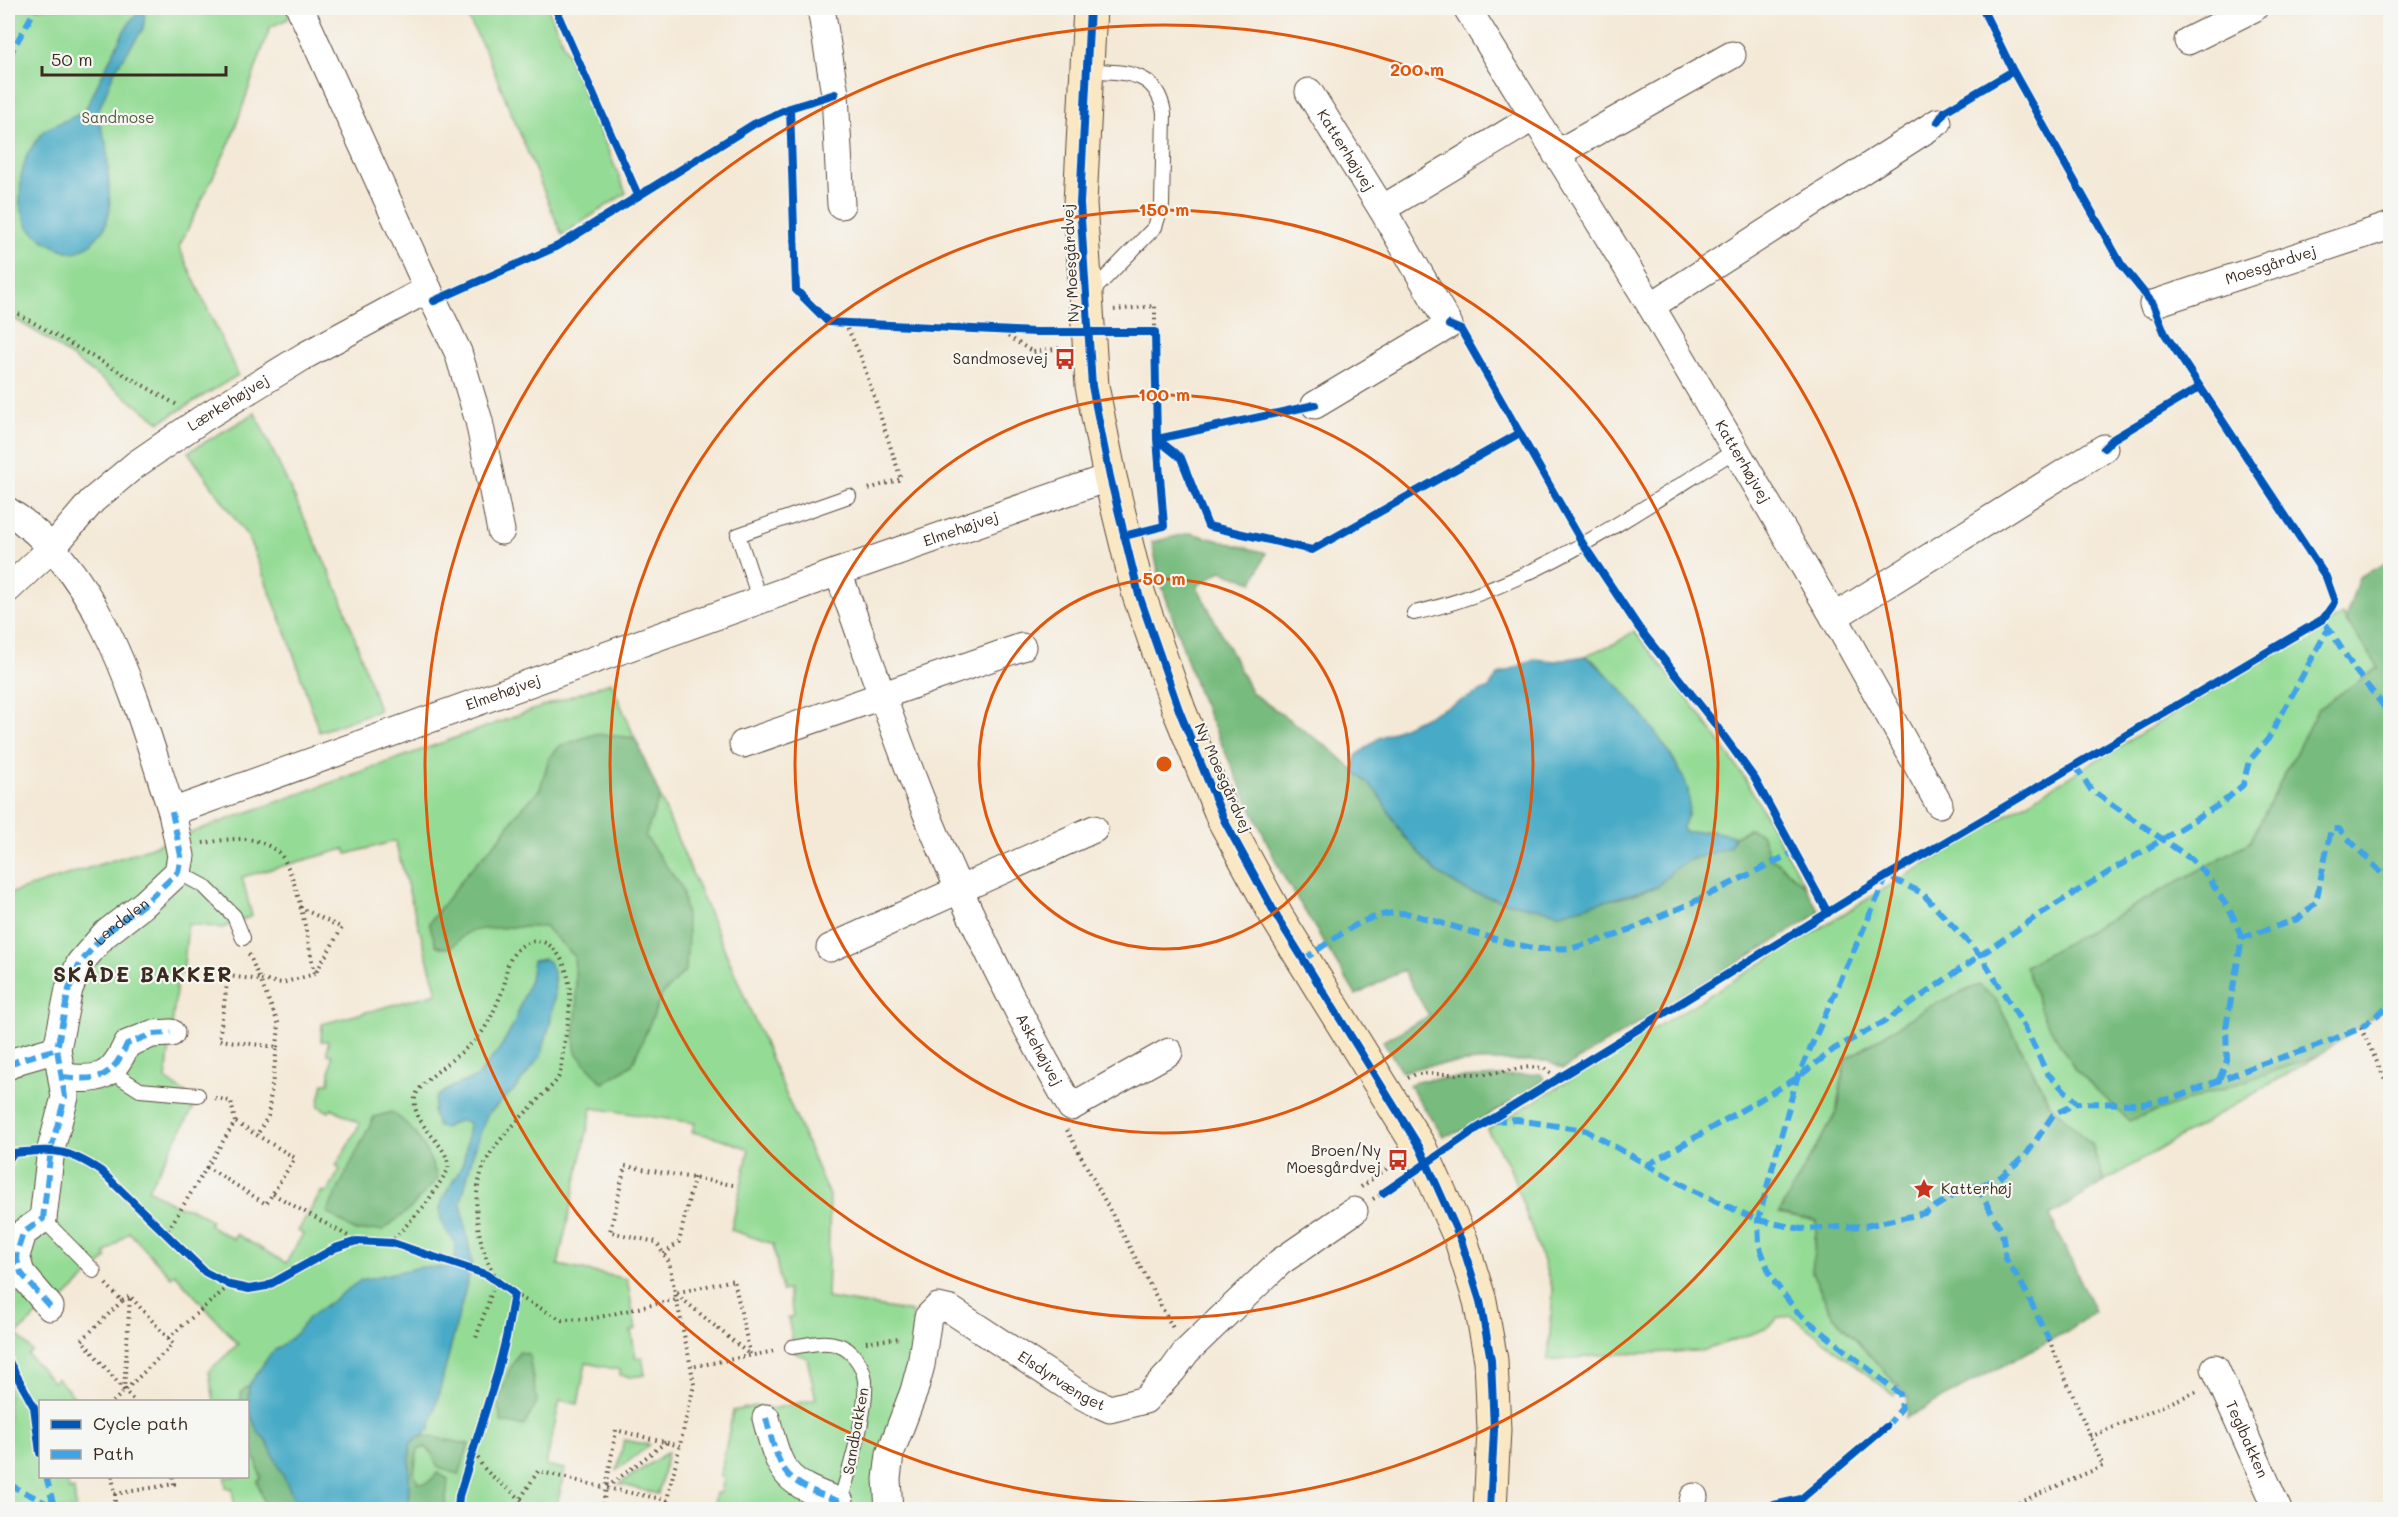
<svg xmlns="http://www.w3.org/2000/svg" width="2398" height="1517" font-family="Mali,sans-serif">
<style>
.green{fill:#94db95;stroke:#68825a;stroke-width:1.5;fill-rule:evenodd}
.forest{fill:#77bb7e;stroke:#59724e;stroke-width:1.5}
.water{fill:#46aac6;stroke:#406a72;stroke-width:1.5}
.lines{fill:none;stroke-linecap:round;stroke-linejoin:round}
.lane-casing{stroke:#57473a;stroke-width:16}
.street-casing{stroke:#57473a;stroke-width:29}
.secondary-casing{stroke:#57473a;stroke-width:35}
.path{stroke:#57473a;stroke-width:4;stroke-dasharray:1.5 4.5;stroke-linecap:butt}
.lane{stroke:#fff;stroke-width:14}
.street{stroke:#fff;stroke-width:27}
.secondary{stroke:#fae7c3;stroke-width:33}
.quiet{stroke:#3fa3ea;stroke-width:6;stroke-dasharray:12 6;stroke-linecap:butt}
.cycleway-casing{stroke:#f6f6f2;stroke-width:11}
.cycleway{stroke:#0057b8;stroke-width:8}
.ring{fill:none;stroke:#df570d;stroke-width:3}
.labels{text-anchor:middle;stroke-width:4.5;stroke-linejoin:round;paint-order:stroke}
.park-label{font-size:15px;fill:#51563c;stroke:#f6f6f2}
.street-label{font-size:15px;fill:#3b2a1e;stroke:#f6f6f2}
.poi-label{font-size:15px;fill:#3b2a1e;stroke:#f6f6f2;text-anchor:end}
.district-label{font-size:21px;font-weight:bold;letter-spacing:1.5px;fill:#3b2a1e;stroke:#f6f6f2}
.centre{fill:#df570d;stroke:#f6f6f2;stroke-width:3}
.ring-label{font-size:18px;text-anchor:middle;font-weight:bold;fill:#df570d;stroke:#f6f6f2;stroke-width:4.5;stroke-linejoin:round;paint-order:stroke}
</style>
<rect width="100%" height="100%" fill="#f6f6f2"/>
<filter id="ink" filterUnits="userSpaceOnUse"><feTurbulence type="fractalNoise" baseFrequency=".0167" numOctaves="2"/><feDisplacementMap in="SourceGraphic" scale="12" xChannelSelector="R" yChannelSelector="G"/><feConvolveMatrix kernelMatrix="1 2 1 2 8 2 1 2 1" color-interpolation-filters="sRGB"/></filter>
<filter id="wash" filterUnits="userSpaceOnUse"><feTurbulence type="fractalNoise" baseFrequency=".008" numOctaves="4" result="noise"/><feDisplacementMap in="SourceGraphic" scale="24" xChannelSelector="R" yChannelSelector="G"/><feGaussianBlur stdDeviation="1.35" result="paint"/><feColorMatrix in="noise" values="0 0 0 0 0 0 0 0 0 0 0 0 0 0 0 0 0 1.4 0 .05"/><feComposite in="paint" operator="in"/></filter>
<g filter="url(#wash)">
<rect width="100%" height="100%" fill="#f4e9d7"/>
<!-- green -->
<path class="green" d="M 8,8 L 289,8 L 288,19 L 270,27 L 231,140 L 179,247 L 238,375 L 160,422 L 40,334 L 8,315 Z
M 463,8 L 548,8 L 626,193 L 562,235 L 487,54 Z
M 255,413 L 341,597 L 379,710 L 319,732 L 289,640 L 248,537 L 188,452 Z
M 2342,615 L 2379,667 L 2318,709 L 2250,842 L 2025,966 L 2127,1119 L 2318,1056 L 2104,1182 L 2092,1145 L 2051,1105 L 1996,1000 L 1979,985 L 1926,1009 L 1845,1060 L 1836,1112 L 1779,1213 L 1817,1221 L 1812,1272 L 1831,1313 L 1899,1387 L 1894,1395 L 1790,1315 L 1778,1318 L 1765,1329 L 1702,1351 L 1615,1354 L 1548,1361 L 1553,1290 L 1509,1165 L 1487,1130 L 2227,681 Z
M 1634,631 L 1699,713 L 1744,777 L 1805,886 L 1770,856 L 1749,829 L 1734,836 L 1711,831 L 1684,832 L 1682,829 L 1681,826 L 1688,816 L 1675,761 L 1636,709 L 1595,661 L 1584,656 L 1616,643 Z
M 611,682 L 830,1198 L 827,1298 L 912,1312 L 917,1349 L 881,1509 L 713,1509 L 716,1493 L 721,1493 L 724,1478 L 720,1477 L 733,1411 L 756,1406 L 772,1409 L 816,1399 L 807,1358 L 795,1353 L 788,1318 L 793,1316 L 788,1290 L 782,1291 L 773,1244 L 731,1230 L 749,1149 L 719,1138 L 692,1132 L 695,1123 L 592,1108 L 558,1265 L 627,1279 L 636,1329 L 631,1331 L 636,1358 L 642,1357 L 645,1375 L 630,1377 L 620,1375 L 620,1370 L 586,1363 L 578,1404 L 560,1400 L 546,1465 L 565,1469 L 556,1509 L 235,1509 L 232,1488 L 226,1488 L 225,1477 L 248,1476 L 248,1402 L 214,1401 L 209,1371 L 238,1344 L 175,1274 L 171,1277 L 129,1232 L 105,1254 L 107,1258 L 56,1306 L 41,1312 L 17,1334 L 32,1351 L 28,1355 L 53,1382 L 57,1378 L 78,1401 L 40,1402 L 40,1476 L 67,1477 L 69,1490 L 74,1489 L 76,1509 L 8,1509 L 8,894 L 129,855 ZM 395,841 L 437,993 L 322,1024 L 321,1041 L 328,1041 L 327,1054 L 332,1055 L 329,1083 L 323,1083 L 318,1106 L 329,1112 L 332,1108 L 360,1124 L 336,1166 L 340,1169 L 327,1193 L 322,1191 L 298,1231 L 303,1234 L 286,1263 L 236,1234 L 233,1239 L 209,1225 L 211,1220 L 192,1209 L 177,1206 L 148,1189 L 197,1102 L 166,1079 L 178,973 L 183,973 L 188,924 L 222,928 L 252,916 L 242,877 L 345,849 L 347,854 Z
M 624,1440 L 650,1445 L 617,1470 Z
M 668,1452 L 658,1494 L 619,1484 Z"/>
<!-- forest -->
<path class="forest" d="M 1190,533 L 1266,553 L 1253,582 L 1221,571 L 1197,586 L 1252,693 L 1333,751 L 1377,792 L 1403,835 L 1437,873 L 1467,891 L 1618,899 L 1657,887 L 1671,872 L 1689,860 L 1730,847 L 1734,836 L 1749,829 L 1761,833 L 1770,856 L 1805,886 L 1820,913 L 1563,1069 L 1547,1061 L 1478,1061 L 1425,1066 L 1402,1072 L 1383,1041 L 1429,1016 L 1403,970 L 1356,995 L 1282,874 L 1236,776 L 1198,692 L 1160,580 L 1152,542 Z
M 2390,561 L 2390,1004 L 2318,1056 L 2129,1121 L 2075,1069 L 2043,1016 L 2025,966 L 2250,842 L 2318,709 L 2379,667 L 2345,620 L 2359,577 Z
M 595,734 L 635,738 L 660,796 L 645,836 L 682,888 L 688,932 L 686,970 L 662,995 L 632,1065 L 603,1083 L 576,1053 L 574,1039 L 577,1005 L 574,956 L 545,927 C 522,927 495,926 472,931 C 457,934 456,956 436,945 L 429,923 L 468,872 L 501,837 L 514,817 L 540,789 L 549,758 L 560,746 Z
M 1979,985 L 1996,1000 L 2049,1103 L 2092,1145 L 2104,1182 L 2050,1216 L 2095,1311 L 2069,1330 L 1906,1418 L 1908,1397 L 1831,1313 L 1812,1272 L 1817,1221 L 1779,1213 L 1838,1109 L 1845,1060 L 1928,1007 Z
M 1541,1074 L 1545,1081 L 1463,1131 L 1443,1136 L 1409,1085 L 1420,1080 Z
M 392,1112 C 418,1130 426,1149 438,1178 L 409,1210 L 383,1230 L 355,1231 L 327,1212 L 374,1117 Z
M 519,1352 L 529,1354 L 537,1402 L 524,1426 L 501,1422 L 498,1403 L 508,1373 Z
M 249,1385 C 248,1406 250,1424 266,1440 L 299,1509 L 266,1509 L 257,1481 L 261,1478 L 248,1432 L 248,1402 L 241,1401 L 241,1392 Z
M 424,1436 L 469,1444 L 459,1475 L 437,1466 L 433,1454 L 425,1447 L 418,1450 L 414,1472 L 418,1483 C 428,1484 431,1481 437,1473 L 448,1479 L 445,1509 L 408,1510 L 410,1444 L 414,1440 Z"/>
<!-- water -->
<path class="water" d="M 141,12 L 145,15 L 143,29 L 115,70 L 97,114 L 107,147 L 110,210 L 104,229 L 90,245 L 74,253 L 58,248 L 43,240 L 28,227 L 20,205 L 21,176 L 27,154 L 44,130 L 84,112 L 123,33 L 133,18 Z
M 1584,656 C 1611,669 1681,760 1688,790 C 1689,796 1690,811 1687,817 C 1685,822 1682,824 1682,829 L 1685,832 L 1711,831 L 1734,836 L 1730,847 L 1689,860 L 1671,872 L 1657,887 L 1560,913 L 1506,902 L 1467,891 L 1437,873 L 1403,835 L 1377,792 L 1354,771 L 1356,756 L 1379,738 L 1489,688 L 1498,675 L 1535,659 L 1555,661 Z
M 545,959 L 549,962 L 554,974 L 555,994 L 550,1024 L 541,1056 L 516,1088 L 487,1115 L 473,1154 L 461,1203 L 472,1263 L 430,1429 C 424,1436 416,1437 410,1444 L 408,1509 L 299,1509 L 266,1440 L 258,1432 L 248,1408 L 249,1385 L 271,1353 L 294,1336 L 308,1318 L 361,1280 L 421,1267 L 451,1268 C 466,1235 441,1239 440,1212 C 440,1196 456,1180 462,1165 C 467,1153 467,1136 469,1123 C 460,1117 453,1124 444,1128 L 438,1127 L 433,1113 L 436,1097 L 452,1087 L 477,1077 L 500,1048 L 513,1026 L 530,979 L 533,961 Z"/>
</g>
<g filter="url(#ink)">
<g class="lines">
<defs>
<path id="lane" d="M 1085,70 C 1121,73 1157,68 1164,113 L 1162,205 L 1155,227 L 1090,294
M 760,601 L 738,535 L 849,496
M 1414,613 C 1532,587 1634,513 1736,450
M 178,872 L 204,886 L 234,916 L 243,938
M 110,1071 L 140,1090 L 198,1095
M 43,1219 L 94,1271
M 792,1347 C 807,1345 824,1340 838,1345 C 851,1349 861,1363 864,1375 C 871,1400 848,1476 840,1502"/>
<g id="street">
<path d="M 821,8 L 835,94 L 841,205"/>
<path id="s1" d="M 1467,8 L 1651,306 L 1834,617 L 1939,804"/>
<path d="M 2188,41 L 2254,8"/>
<path id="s2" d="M 1309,92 L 1382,209 L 1534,117"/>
<path d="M 1556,154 L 1732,55"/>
<path d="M 428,289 L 458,352 L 479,421 L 501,531"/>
<path id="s3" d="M 2153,304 L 2390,226"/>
<path d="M 1651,306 L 1938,122"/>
<path d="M 1315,405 L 1449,325 L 1382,209"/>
<path id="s4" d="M 8,511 C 105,573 138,709 172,812 L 838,572 L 1110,477"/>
<path id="s5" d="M 838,572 C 867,652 894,733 926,812 C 967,913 1016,1012 1071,1107 L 1169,1052"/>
<path id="s6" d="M 8,589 L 52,548 L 92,501 L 135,465 L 202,419 L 306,355 L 428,289 L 300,8"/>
<path d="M 1834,617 L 2104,448"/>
<path d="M 743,744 L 1022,647"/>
<path d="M 830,948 L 1094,829"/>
<path d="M 8,1066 L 19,1060 L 57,1049"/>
<path d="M 63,1077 C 99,1081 111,1079 127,1044 L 152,1034 L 171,1033"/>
<path d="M 50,1307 L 21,1273 L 16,1256 L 23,1233 L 43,1219 L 51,1149 L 65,1097 L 57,1049 L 69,989 L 80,963 L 104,935 L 144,904 L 178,872 L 181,856 L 172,812"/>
<path id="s7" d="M 2215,1368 L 2278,1510"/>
<path d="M 766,1418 C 781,1476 784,1481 840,1502 L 837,1510"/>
<path id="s8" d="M 889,1510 L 887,1479 L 890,1454 L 914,1391 L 921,1365 L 928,1317 L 938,1307 L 951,1310 L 1079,1394 L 1092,1401 L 1110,1409 L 1145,1400 L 1173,1370 L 1186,1352 L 1280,1262 L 1354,1211"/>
<path d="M 1691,1510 L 1694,1497"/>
</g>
<path id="secondary" d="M 1090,8 L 1080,203 L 1092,386 L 1110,477 L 1139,595 L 1179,710 L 1224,820 L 1277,917 L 1420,1148 L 1461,1240 L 1480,1301 L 1491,1360 L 1494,1430 L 1490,1510"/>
</defs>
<!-- lane casing -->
<use href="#lane" class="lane-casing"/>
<!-- street casing -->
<use href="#street" class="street-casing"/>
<!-- secondary casing -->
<use href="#secondary" class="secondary-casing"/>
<!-- path -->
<path class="path" d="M 8,308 L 179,406
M 1114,310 L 1155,306 L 1155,332
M 845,323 L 861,357 L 901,479 L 865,490
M 998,330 L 1033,352 L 1062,348
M 203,843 C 219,841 237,837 253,840 C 261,842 272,847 278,852 C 298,871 308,946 315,974 L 342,928 L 299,907
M 249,954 L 260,980 L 228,976 L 219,1040 L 277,1047 L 268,1116 L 257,1135
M 2361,1028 L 2390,1090
M 277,1047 L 279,1025 L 260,980 L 282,983 L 315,974
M 1408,1078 L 1416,1074 L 1486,1074 L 1530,1067 L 1544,1068 L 1557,1078
M 215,1098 L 231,1101 L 235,1122 L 207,1167 L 266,1204 L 295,1158 L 235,1122
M 1067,1130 L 1174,1330
M 8,1143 L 13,1153
M 733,1185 L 625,1166 L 610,1232 L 656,1242 L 669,1262 L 675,1293 L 750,1355
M 1361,1187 L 1396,1162
M 273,1194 L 357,1241
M 1373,1199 L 1383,1193
M 165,1235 L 207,1167
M 390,1243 L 426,1204 L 448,1170 C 452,1145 411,1127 415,1098 C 417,1082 466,1052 479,1036 C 489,1024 496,1006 502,992 C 506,983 505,974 508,965 C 516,941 542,931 558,954 C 578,983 568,1020 563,1051 C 562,1059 562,1071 558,1078 C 554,1085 545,1092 540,1098 C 520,1119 494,1141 483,1168 C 472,1196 476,1230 486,1257 C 488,1264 494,1271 495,1278 C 496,1283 479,1328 476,1338
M 664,1254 L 679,1242 L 694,1177
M 106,1284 L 122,1301 L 130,1296 L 124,1390 L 135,1402
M 514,1294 L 562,1320 L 591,1319 L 677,1299
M 122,1301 L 82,1340 L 124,1390
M 168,1338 L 230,1285
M 866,1342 L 900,1338
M 750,1354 L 734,1280 L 675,1293 L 691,1367 L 775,1351
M 113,1402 L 173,1344 L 130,1296
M 35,1410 L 40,1411
M 2090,1437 L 2198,1391
M 680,1446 L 616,1430 L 606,1488 L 667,1500 L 694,1385 L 691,1367
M 473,1447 C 476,1454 479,1462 484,1468 C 498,1484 517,1492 530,1510
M 112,1476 L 115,1494 L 174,1484 L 173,1476
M 115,1494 L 115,1510
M 521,1498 L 538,1471 L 606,1488
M 602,1510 L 606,1488 L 666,1442
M 2002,1510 L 2103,1466 L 2049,1340"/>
<!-- lane -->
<use href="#lane" class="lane"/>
<!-- street -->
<use href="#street" class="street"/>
<!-- secondary -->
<use href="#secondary" class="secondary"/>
<!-- quiet -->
<g class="quiet">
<path d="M 8,58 L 36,8"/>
<path d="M 2326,624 L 2355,670 L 2390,714"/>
<path d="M 2075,765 L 2091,790 L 2191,859 L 2206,874 L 2233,916 L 2242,938"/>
<path d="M 1303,960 C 1336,938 1370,907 1411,914 L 1509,943 L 1538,949 L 1573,948 L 1617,935 L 1698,900 L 1794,852"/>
<path d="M 8,1066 L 19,1060 L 57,1049"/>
<path d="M 63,1077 C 99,1081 111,1079 127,1044 L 152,1034 L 171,1033"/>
<path d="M 2219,1080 L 2227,1060 L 2226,1027 L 2242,938 L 2298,919 L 2316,902 L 2331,829 L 2339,829 L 2390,882"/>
<path d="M 1493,1121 L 1517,1120 L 1585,1130 L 1696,1192 L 1758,1220 L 1801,1229 L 1865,1226 L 1925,1213 L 1960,1191 L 1997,1180 L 2026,1155 L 2053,1115 L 2077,1103"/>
<path d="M 1646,1166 L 1797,1078 L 1834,1049 L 1884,1022 L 2040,914 L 2222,803 L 2243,785 L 2249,761 L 2268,739 L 2328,629"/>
<path d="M 1977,1186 L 2002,1232 L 2006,1259 L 2025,1290 L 2049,1340"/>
<path d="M 8,1279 L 16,1256"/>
<path id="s9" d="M 50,1307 L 21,1273 L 16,1256 L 23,1233 L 43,1219 L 51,1149 L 65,1097 L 57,1049 L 69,989 L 80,963 L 104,935 L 144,904 L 178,872 L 181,856 L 172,812"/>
<path d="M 766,1418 C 781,1476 784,1481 840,1502 L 837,1510"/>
<path d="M 1886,1427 L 1902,1408 L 1900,1394 L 1798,1313 L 1772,1279 L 1759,1245 L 1758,1220 L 1797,1078 L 1887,876 L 1922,893 L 1981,956 L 2025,1028 L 2047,1073 L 2077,1103 L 2143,1104 L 2174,1098 L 2261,1064 L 2317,1046 L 2361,1028 L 2390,1005"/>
<path d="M 46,1476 L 55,1510"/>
<path d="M 8,1484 L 54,1507"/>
</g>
<defs>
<path id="cycleway" d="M 555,8 L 638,195
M 1090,8 L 1080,203 L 1092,386 L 1110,477 L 1139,595 L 1179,710 L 1224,820 L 1277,917 L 1420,1148 L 1461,1240 L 1480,1301 L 1491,1360 L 1494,1430 L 1490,1510
M 790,108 L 796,290 L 828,322 L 1035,332 L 1155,332 L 1157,439 L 1164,526 L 1124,536
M 1938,122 L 1945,111 L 2013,71
M 434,301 L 558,246 L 754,124 L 790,108 L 835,94
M 1449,325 L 1461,330 L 1583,544 L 1639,628 L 1715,724 L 1755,779 L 1828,913
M 1315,405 L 1157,439 L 1181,458 L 1208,526 L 1312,550 L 1520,433
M 2104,448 L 2113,439 L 2200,387
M 8,1161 L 13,1153 C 54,1149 66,1148 101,1171 L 205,1272 L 230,1285 L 249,1289 L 267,1286 L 335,1248 L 357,1241 L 393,1243 L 416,1251 L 488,1275 L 514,1294 L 506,1338 L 497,1374 L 459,1496 L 458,1510
M 1383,1193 L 1476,1129 L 1887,876 L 2323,619 L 2335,602 L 2326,577 L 2165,334 L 2153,304 L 2121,264 L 2013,71 L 1982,8
M 8,1360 L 34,1407 L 40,1453
M 1750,1510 L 1801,1499 L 1886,1427"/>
</defs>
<!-- cycleway casing -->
<use href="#cycleway" class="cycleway-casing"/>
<!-- cycleway -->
<use href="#cycleway" class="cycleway"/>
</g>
</g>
<!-- distance rings -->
<g class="ring">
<circle cx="1164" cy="764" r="185"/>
<circle cx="1164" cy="764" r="369"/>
<circle cx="1164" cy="764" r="554"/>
<circle cx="1164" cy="764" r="739"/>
</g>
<!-- icons -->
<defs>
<symbol id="bus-bare" viewBox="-9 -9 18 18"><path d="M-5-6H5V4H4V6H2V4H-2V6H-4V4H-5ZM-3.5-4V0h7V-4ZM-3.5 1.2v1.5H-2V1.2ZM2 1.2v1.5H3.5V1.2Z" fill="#c8321e" stroke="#f6f6f2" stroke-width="2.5" paint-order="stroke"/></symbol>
<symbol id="sight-bare" viewBox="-9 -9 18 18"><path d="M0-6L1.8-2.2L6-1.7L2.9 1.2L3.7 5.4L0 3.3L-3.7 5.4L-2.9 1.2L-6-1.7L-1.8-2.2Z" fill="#c8321e" stroke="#f6f6f2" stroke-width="2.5" paint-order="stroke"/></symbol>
</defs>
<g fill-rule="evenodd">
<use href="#bus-bare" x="1050" y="344" width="30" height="30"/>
<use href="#bus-bare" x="1383" y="1145" width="30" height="30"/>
<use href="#sight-bare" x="1909" y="1174" width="30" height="30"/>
</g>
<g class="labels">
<!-- park labels -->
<g class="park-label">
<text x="118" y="123">Sandmose</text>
</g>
<!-- street labels -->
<g class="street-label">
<text dy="5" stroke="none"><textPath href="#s2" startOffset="69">Katterhøjvej</textPath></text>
<text transform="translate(1071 263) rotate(-93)" y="5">Ny Moesgårdvej</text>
<text dy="5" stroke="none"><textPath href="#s3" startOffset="124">Moesgårdvej</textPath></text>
<text dy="5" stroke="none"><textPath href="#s6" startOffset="290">Lærkehøjvej</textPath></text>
<text dy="5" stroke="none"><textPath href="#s1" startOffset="531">Katterhøjvej</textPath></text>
<text dy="5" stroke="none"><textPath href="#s4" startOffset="1188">Elmehøjvej</textPath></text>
<text dy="5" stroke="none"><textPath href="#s4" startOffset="702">Elmehøjvej</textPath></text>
<text transform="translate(1223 778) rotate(66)" y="5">Ny Moesgårdvej</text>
<text dy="5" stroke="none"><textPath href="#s9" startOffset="432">Lerdalen</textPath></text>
<text dy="5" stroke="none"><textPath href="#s5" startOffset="519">Askehøjvej</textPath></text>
<text dy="5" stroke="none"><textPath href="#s8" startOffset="358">Elsdyrvænget</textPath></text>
<text transform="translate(856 1431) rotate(-80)" y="5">Sandbakken</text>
<text dy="5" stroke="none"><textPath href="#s7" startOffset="78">Teglbakken</textPath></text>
</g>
<!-- poi labels -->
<g class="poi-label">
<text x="1048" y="364">Sandmosevej</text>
<text x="1381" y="1156">Broen/Ny<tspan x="1381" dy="17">Moesgårdvej</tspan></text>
<text x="1941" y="1194" text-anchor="start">Katterhøj</text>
</g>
<!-- district labels -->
<g class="district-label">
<text x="143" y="982">SKÅDE BAKKER</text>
</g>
</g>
<circle cx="1164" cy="764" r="9" class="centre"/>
<g class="ring-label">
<text x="1417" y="76">200 m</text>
<text x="1164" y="216">150 m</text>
<text x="1164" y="401">100 m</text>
<text x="1164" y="585">50 m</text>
</g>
<!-- margin -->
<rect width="2398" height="1517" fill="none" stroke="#f6f6f2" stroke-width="30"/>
<!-- legend -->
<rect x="39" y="1400" width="210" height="78" fill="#f6f6f2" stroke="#aba49d" stroke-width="1.5"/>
<rect x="51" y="1420" width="30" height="9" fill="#0057b8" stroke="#aba49d" stroke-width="1.5"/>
<text x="93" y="1430" font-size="18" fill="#3b2a1e">Cycle path</text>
<rect x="51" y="1450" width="30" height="9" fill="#3fa3ea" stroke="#aba49d" stroke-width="1.5"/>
<text x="93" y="1460" font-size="18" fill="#3b2a1e">Path</text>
<!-- scale -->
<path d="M42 66v9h184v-9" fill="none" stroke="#3b2a1e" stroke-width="3"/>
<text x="51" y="66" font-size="18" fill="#3b2a1e" stroke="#f6f6f2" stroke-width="4.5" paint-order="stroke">50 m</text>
</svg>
